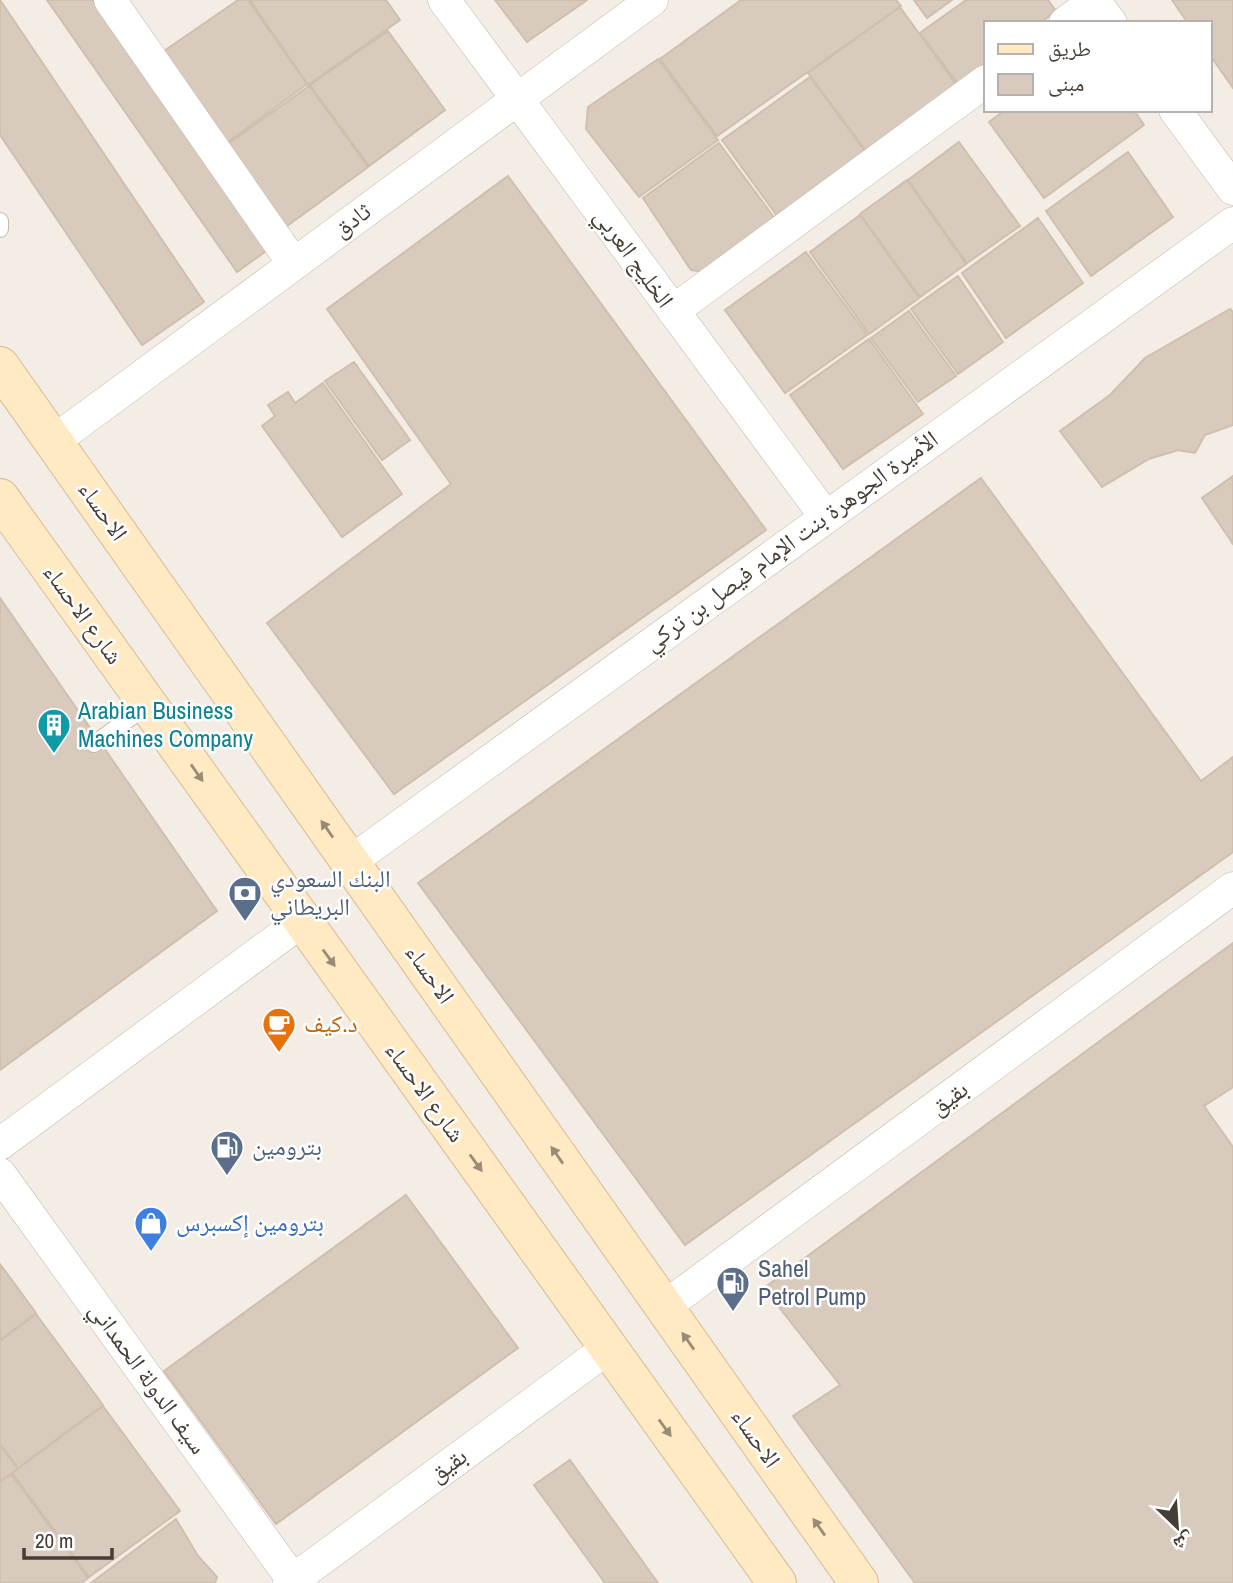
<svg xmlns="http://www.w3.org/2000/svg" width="1233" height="1583" font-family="'Archivo Narrow','Noto Naskh Arabic',sans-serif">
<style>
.building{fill:#d8cabd;stroke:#d0bfad;stroke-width:2}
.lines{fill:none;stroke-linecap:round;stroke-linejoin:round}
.lane-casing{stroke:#c2b7aa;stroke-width:18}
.street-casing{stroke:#c2b7aa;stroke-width:33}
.secondary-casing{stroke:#d4bc94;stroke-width:40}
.lane{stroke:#fff;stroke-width:16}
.street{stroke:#fff;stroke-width:32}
.secondary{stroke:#ffeac3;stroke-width:38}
.oneway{fill:#998b74}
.labels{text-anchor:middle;stroke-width:5;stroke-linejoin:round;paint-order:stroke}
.street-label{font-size:24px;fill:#463d34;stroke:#fff}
.culture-label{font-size:24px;fill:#0d838f;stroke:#fff;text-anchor:start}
.service-label{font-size:24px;fill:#4e5e75;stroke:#fff;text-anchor:start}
.food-label{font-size:24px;fill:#c56008;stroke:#fff;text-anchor:start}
.shop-label{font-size:24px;fill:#366cbe;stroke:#fff;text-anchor:start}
</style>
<rect width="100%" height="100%" fill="#f3ede5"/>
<!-- building -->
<path class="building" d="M 0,0 L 204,302 L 142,345 L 0,135 Z
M 47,0 L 105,0 L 273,246 L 237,272 Z
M 238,0 L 248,0 L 307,84 L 217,150 L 151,60 Z
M 250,0 L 386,0 L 400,20 L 308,85 Z
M 495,0 L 587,0 L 527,42 Z
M 741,0 L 896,0 L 901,6 L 717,136 L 660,59 Z
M 914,0 L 952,0 L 927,18 Z
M 966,0 L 1048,0 L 1056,11 L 1040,23 L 986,23 L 986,63 L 958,84 L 920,33 Z
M 1172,0 L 1233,0 L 1233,88 L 1210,55 L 1210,23 L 1188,23 Z
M 900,7 L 957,86 L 867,152 L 808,73 Z
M 388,31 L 445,110 L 369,166 L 310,85 Z
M 658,59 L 718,140 L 639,197 L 586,129 L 588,107 Z
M 810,77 L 866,153 L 778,217 L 722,140 Z
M 309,86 L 368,167 L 276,234 L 218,151 Z
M 1005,110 L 1134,110 L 1144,125 L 1044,198 L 989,122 Z
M 959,142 L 1020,226 L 967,263 L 908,180 Z
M 719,143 L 776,220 L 705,272 L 691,270 L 643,198 Z
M 1128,152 L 1173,217 L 1091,276 L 1046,211 Z
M 508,176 L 766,530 L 394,794 L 267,623 L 451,484 L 327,309 Z
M 907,180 L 966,264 L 920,297 L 860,214 Z
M 860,215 L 919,298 L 869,334 L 810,252 Z
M 1038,218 L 1083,283 L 1006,338 L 962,273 Z
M 806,252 L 867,335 L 785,393 L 725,310 Z
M 958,276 L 1003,342 L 958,374 L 911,309 Z
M 1230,309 L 1233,312 L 1233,425 L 1205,435 L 1195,453 L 1178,450 L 1149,459 L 1102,487 L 1060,431 L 1110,395 L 1145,358 Z
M 909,311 L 956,376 L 918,402 L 871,338 Z
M 869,339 L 923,414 L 843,469 L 790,395 Z
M 354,362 L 410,440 L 382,460 L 325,381 Z
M 323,383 L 402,494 L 342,537 L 262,426 L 275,416 L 268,405 L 288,392 L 295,403 Z
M 1233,476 L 1233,544 L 1202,498 Z
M 981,478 L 1201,781 L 1233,757 L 1233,852 L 685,1245 L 418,883 Z
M 0,598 L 217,911 L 0,1070 Z
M 1233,943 L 1233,1087 L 1204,1106 L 1233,1147 L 1233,1583 L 915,1583 L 793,1416 L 840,1385 L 764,1288 Z
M 406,1195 L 518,1348 L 276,1524 L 164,1371 Z
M 0,1264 L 36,1313 L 0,1340 Z
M 36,1314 L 103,1405 L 18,1468 L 0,1444 L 0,1341 Z
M 103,1406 L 180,1511 L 89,1577 L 12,1473 Z
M 0,1445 L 18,1469 L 0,1481 Z
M 570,1460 L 658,1583 L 605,1583 L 534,1485 Z
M 11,1474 L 88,1578 L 81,1583 L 0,1583 L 0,1482 Z
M 176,1519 L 198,1556 L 217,1577 L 215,1583 L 91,1583 Z"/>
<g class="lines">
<defs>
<path id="lane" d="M 0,221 L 0,229
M 94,744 L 148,705"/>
<path id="street" d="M 110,0 L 293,263
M 444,0 L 825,516
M 1094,0 L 1111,23
M 1065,23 L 1096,0
M 1175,110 L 1233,189
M 673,311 L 986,81
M 54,441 L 652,0
M 350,862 L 1233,223
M 0,1144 L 302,921
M 0,1174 L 295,1583
M 664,1307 L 1233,888
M 289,1583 L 608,1348"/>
<path id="secondary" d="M 0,366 L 859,1583
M 0,498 L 777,1583"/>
</defs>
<!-- lane casing -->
<use href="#lane" class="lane-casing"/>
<!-- street casing -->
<use href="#street" class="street-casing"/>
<!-- secondary casing -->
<use href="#secondary" class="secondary-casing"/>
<!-- lane -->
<use href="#lane" class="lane"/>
<!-- street -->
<use href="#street" class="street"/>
<!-- secondary -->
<use href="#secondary" class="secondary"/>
</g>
<!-- one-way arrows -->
<defs><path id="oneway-solid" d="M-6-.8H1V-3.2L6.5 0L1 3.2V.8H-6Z" transform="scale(1.75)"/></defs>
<g class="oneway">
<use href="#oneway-solid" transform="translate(197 773) rotate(55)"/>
<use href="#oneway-solid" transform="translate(327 829) rotate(-125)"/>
<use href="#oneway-solid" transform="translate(329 958) rotate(54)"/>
<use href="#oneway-solid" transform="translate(557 1155) rotate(-125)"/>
<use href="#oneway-solid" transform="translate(476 1163) rotate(54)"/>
<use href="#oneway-solid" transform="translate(688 1341) rotate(-125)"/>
<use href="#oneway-solid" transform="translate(665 1428) rotate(54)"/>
<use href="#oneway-solid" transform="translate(819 1527) rotate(-125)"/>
</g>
<!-- icons -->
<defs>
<symbol id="building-pin" viewBox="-11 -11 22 30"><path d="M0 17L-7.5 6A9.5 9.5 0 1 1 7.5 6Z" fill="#0f9aa8" stroke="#fff"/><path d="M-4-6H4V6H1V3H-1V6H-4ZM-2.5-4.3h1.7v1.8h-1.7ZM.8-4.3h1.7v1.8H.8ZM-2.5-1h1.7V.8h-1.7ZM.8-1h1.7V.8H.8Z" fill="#fff"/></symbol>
<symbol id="bank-pin" viewBox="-11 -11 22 30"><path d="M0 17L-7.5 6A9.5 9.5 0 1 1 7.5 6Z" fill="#5c6f8a" stroke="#fff"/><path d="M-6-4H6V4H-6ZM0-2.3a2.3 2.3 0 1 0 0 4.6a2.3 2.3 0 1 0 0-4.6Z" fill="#fff"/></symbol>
<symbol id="cafe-pin" viewBox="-11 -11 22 30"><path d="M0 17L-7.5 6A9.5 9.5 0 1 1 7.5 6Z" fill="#e8710a" stroke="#fff"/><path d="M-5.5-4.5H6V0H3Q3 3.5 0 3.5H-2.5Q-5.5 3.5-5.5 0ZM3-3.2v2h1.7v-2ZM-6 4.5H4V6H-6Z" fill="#fff"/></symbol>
<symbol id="fuel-pin" viewBox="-11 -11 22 30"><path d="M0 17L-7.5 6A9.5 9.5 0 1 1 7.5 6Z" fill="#5c6f8a" stroke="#fff"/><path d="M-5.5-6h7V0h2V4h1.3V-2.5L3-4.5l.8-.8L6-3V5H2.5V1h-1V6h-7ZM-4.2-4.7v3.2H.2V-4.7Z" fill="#fff"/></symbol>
<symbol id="shop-pin" viewBox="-11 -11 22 30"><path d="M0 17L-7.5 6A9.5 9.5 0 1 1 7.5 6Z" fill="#3f7fe0" stroke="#fff"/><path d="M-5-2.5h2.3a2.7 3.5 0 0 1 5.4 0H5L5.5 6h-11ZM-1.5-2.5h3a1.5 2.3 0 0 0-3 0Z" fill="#fff"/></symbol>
</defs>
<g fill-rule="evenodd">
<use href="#building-pin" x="35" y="706" width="38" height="52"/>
<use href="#bank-pin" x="226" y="874" width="38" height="52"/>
<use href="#cafe-pin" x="260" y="1005" width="38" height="52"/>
<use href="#fuel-pin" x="208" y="1128" width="38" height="52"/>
<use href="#shop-pin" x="132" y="1204" width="38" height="52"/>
<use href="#fuel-pin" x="714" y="1264" width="38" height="52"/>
</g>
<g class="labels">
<!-- street labels -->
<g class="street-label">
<text transform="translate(352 220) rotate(-36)" y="8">ثادق</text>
<text transform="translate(634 258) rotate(54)" y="8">الخليج العربي</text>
<text transform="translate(103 511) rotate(55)" y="8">الاحساء</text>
<text transform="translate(791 541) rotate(-36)" y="8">الأميرة الجوهرة بنت الإمام فيصل بن تركي</text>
<text transform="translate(83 614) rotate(54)" y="8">شارع الاحساء</text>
<text transform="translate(430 974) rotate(55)" y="8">الاحساء</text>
<text transform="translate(425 1092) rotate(54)" y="8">شارع الاحساء</text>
<text transform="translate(949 1098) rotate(-36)" y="8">بقيق</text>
<text transform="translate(148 1378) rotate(54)" y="8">سيف الدولة الحمداني</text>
<text transform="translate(756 1438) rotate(55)" y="8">الاحساء</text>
<text transform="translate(448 1465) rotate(-36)" y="8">بقيق</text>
</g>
<!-- culture labels -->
<g class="culture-label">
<text x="78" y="719">Arabian Business<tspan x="78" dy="28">Machines Company</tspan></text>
</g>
<!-- service labels -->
<g class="service-label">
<text x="270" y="887">البنك السعودي<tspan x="270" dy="28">البريطاني</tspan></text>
<text x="252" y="1155">بترومين</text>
<text x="758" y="1277">Sahel<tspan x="758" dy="28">Petrol Pump</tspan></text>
</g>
<!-- food labels -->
<g class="food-label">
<text x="304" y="1032">د.كيف</text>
</g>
<!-- shop labels -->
<g class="shop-label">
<text x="176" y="1231">بترومين إكسبرس</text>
</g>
</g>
<!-- legend -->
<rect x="984" y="21" width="228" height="91" fill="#ffffff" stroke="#b5b1ae" stroke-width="2"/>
<rect x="998" y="44" width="35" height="10" fill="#ffeac3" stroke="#b5b1ae" stroke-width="2"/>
<text x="1048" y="56" font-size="21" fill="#463d34">طريق</text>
<rect x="998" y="74" width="35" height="21" fill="#d8cabd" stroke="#b5b1ae" stroke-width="2"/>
<text x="1048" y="91" font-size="21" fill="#463d34">مبنى</text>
<!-- north arrow -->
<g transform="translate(1177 1527) rotate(155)" stroke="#ffffff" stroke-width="5" paint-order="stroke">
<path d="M0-5L12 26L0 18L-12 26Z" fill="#463d34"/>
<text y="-10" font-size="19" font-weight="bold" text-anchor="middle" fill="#463d34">ش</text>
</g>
<!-- scale -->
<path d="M24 1548v10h88v-10" fill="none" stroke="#463d34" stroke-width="3.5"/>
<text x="35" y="1548" font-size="21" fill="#463d34" stroke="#ffffff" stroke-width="5" paint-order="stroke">20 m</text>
</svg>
